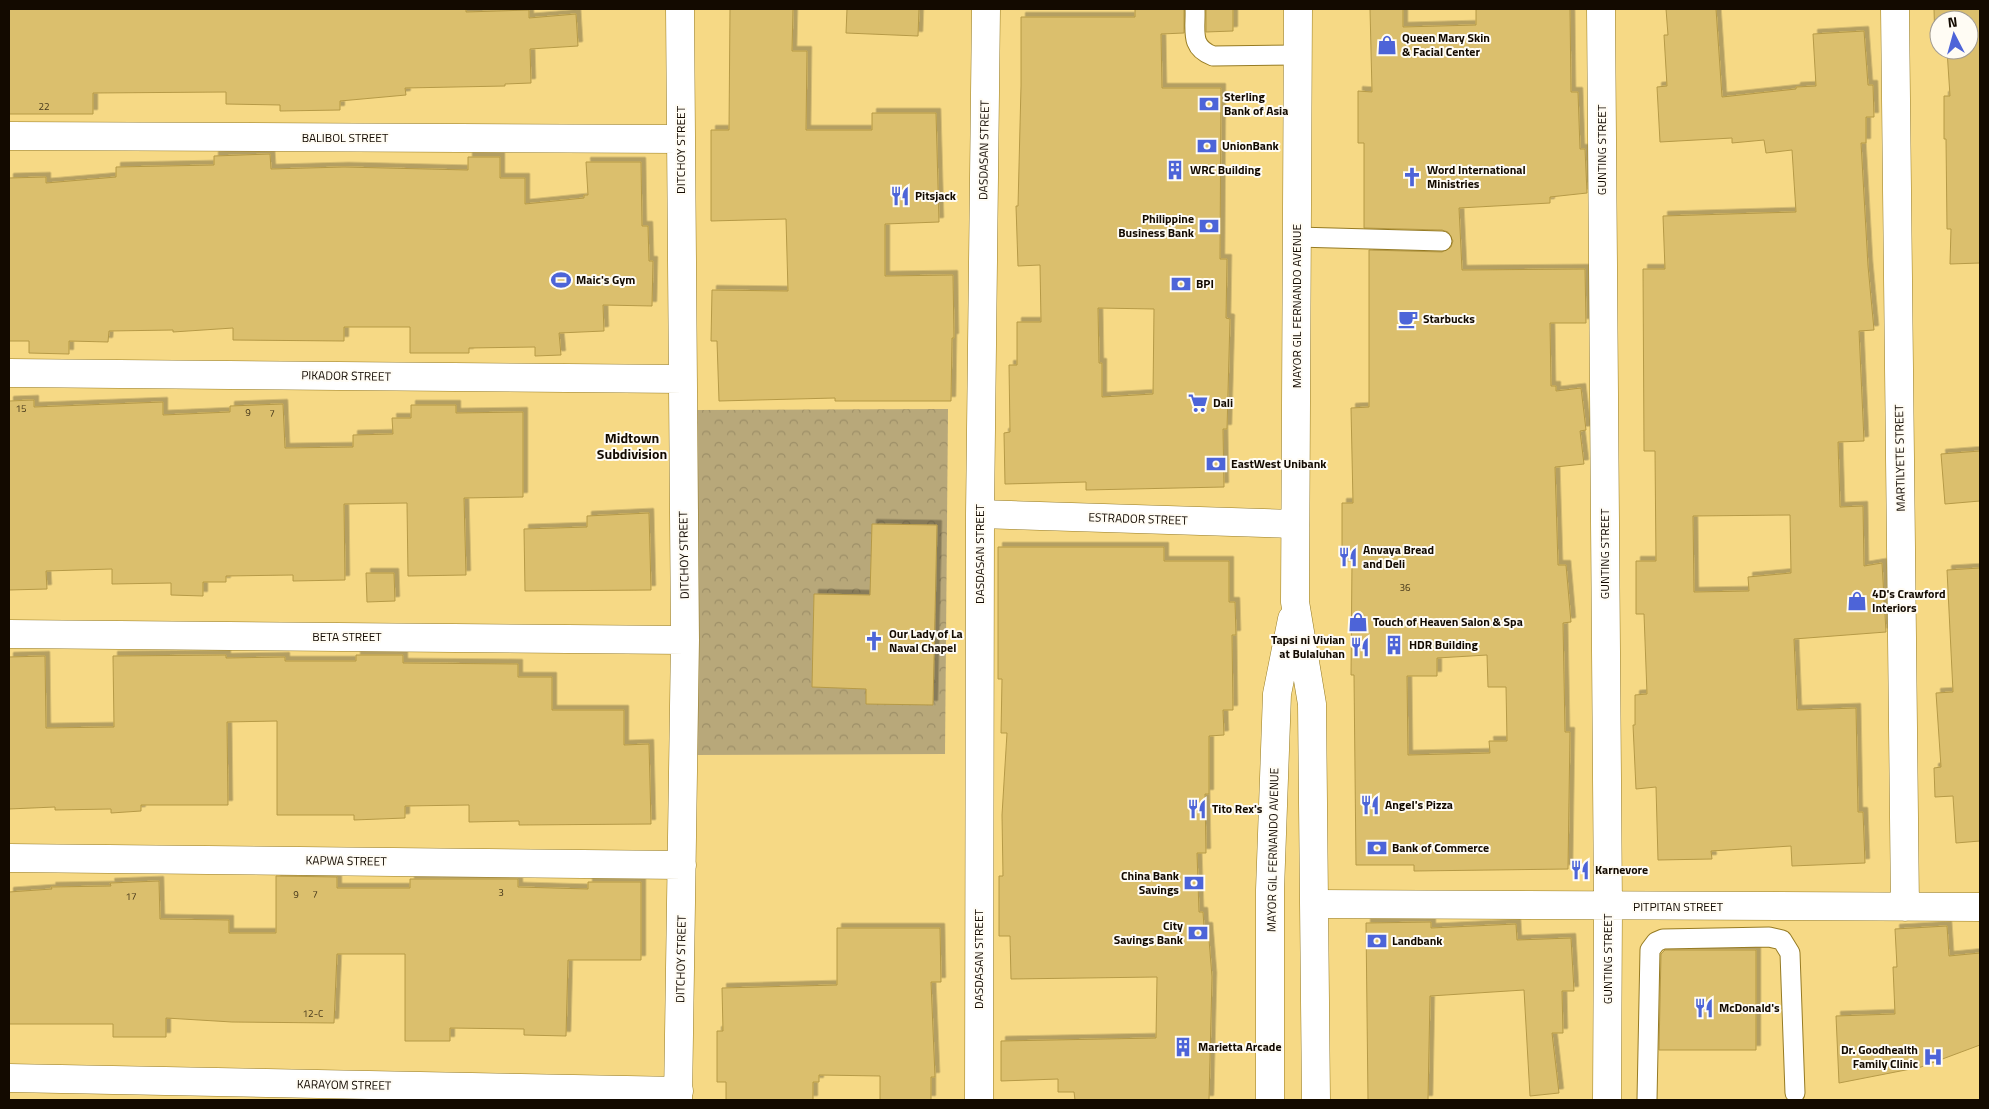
<svg xmlns="http://www.w3.org/2000/svg" width="1989" height="1109" font-family="'Titillium Web',sans-serif">
<style>
.forest{fill:url(#forest-crowns)}
.building{fill:#dbbf6d;stroke:#b69a47;fill-rule:evenodd;filter:url(#shadow)}
.lines{fill:none;stroke-linecap:round;stroke-linejoin:round}
.lane-casing{stroke:#967b23;stroke-width:21}
.street-casing{stroke:#967b23;stroke-width:29}
.secondary-casing{stroke:#967b23;stroke-width:29}
.lane{stroke:#fff;stroke-width:19}
.street{stroke:#fff;stroke-width:28}
.secondary{stroke:#fff;stroke-width:28}
.labels{text-anchor:middle;stroke-width:4;stroke-linejoin:round;paint-order:stroke}
.number-label{font-size:10px;fill:#45371b}
.poi-label{font-size:12px;font-weight:bold;fill:#130a00;stroke:#fffcf4;text-anchor:start}
.street-label{font-size:12px;fill:#130a00;stroke:#fffcf4}
.neighbourhood-label{font-size:14px;font-weight:bold;fill:#130a00;stroke:#fffcf4}
</style>
<defs>
<pattern id="forest-crowns" width="20" height="18" patternUnits="userSpaceOnUse" patternTransform="scale(1.25)"><rect width="20" height="18" fill="#b8a87a"/><path d="M2 6a3 3 0 1 1 6 0M12 15a3 3 0 1 1 6 0" fill="none" stroke="#9d8f68"/></pattern>
<filter id="shadow"><feDropShadow dx="4.5" dy="-4.5" stdDeviation="0" flood-color="#0004"/></filter>
</defs>
<rect width="100%" height="100%" fill="#f6d985"/>
<!-- forest -->
<path class="forest" d="M 948,409 L 945,754 L 694,755 L 697,410 Z"/>
<!-- building -->
<path class="building" d="M 9,9 L 466,9 L 466,12 L 529,10 L 529,18 L 576,14 L 578,46 L 530,49 L 531,83 L 505,84 L 505,86 L 405,88 L 406,95 L 340,101 L 340,110 L 280,111 L 280,105 L 226,104 L 226,92 L 93,93 L 93,114 L 9,114 Z
M 730,9 L 793,9 L 792,51 L 807,51 L 806,130 L 872,130 L 872,113 L 936,113 L 939,222 L 885,224 L 885,276 L 953,275 L 954,338 L 952,338 L 951,401 L 835,401 L 835,398 L 719,401 L 717,341 L 711,341 L 712,290 L 788,291 L 786,219 L 711,221 L 711,130 L 729,130 Z
M 847,9 L 919,9 L 918,36 L 846,33 Z
M 1135,9 L 1184,9 L 1184,33 L 1161,34 L 1162,88 L 1221,88 L 1220,259 L 1227,259 L 1226,318 L 1230,319 L 1227,429 L 1223,429 L 1224,487 L 1086,490 L 1086,482 L 1005,484 L 1004,433 L 1010,432 L 1009,365 L 1017,365 L 1017,322 L 1041,322 L 1040,265 L 1018,266 L 1016,206 L 1018,206 L 1021,86 L 1021,17 L 1135,17 ZM 1098,308 L 1154,309 L 1153,394 L 1102,397 L 1102,363 L 1099,363 Z
M 1206,9 L 1233,9 L 1233,31 L 1206,32 Z
M 1370,9 L 1403,9 L 1403,27 L 1476,25 L 1476,9 L 1570,9 L 1571,92 L 1578,92 L 1580,149 L 1585,149 L 1587,193 L 1550,197 L 1550,203 L 1459,208 L 1462,270 L 1585,269 L 1586,323 L 1550,323 L 1551,386 L 1556,386 L 1556,391 L 1581,388 L 1586,430 L 1580,431 L 1584,464 L 1555,467 L 1558,565 L 1566,565 L 1571,622 L 1563,623 L 1565,732 L 1570,732 L 1568,869 L 1414,871 L 1414,865 L 1356,865 L 1354,675 L 1351,675 L 1352,561 L 1342,561 L 1342,503 L 1353,503 L 1351,408 L 1369,407 L 1369,250 L 1442,252 L 1451,247 L 1453,241 L 1448,232 L 1442,230 L 1364,228 L 1364,143 L 1358,143 L 1358,91 L 1372,92 ZM 1487,655 L 1488,687 L 1506,687 L 1507,741 L 1489,741 L 1490,753 L 1408,755 L 1407,676 L 1437,676 L 1437,658 Z
M 1666,9 L 1716,9 L 1722,97 L 1796,89 L 1796,87 L 1816,86 L 1813,34 L 1864,31 L 1868,85 L 1873,85 L 1874,117 L 1866,117 L 1866,143 L 1861,143 L 1868,266 L 1874,330 L 1859,331 L 1864,441 L 1838,442 L 1840,507 L 1863,506 L 1864,566 L 1882,563 L 1886,632 L 1794,639 L 1797,710 L 1856,708 L 1858,812 L 1863,812 L 1865,863 L 1792,866 L 1791,846 L 1711,851 L 1712,859 L 1658,860 L 1656,787 L 1636,789 L 1633,725 L 1635,725 L 1635,695 L 1647,694 L 1644,614 L 1636,614 L 1636,561 L 1656,561 L 1655,451 L 1644,451 L 1643,269 L 1665,269 L 1663,216 L 1796,212 L 1792,150 L 1766,153 L 1764,140 L 1732,143 L 1732,138 L 1660,142 L 1657,87 L 1667,86 L 1664,35 L 1668,35 ZM 1790,515 L 1791,573 L 1748,577 L 1749,591 L 1694,592 L 1693,516 Z
M 1934,9 L 1980,9 L 1980,263 L 1950,264 L 1951,229 L 1947,229 L 1946,139 L 1944,139 L 1944,96 L 1950,96 L 1947,50 L 1969,50 L 1969,20 L 1939,20 L 1939,44 L 1935,44 Z
M 270,154 L 271,169 L 344,167 L 468,170 L 468,157 L 500,157 L 500,178 L 525,178 L 525,204 L 584,198 L 584,195 L 588,195 L 586,162 L 641,162 L 642,226 L 648,226 L 649,261 L 653,261 L 652,306 L 603,305 L 604,331 L 559,333 L 561,355 L 535,356 L 535,347 L 469,348 L 469,353 L 410,353 L 410,327 L 344,327 L 344,341 L 233,340 L 233,328 L 173,332 L 173,330 L 109,331 L 108,342 L 69,341 L 69,354 L 29,353 L 29,341 L 9,341 L 9,178 L 46,177 L 46,183 L 116,177 L 116,167 L 214,165 L 214,156 Z
M 34,400 L 34,407 L 163,402 L 163,415 L 230,412 L 230,406 L 283,404 L 285,448 L 353,447 L 353,435 L 393,434 L 392,418 L 411,418 L 411,405 L 456,405 L 456,413 L 523,412 L 523,497 L 464,498 L 466,575 L 408,576 L 407,503 L 344,504 L 345,580 L 293,581 L 293,575 L 226,576 L 226,582 L 203,582 L 203,596 L 171,595 L 171,583 L 112,584 L 112,569 L 46,571 L 47,589 L 9,590 L 9,401 Z
M 1980,451 L 1980,501 L 1945,504 L 1941,454 Z
M 649,513 L 651,590 L 525,591 L 524,529 L 587,527 L 587,516 Z
M 872,524 L 937,525 L 933,705 L 866,704 L 866,689 L 812,687 L 814,594 L 870,595 Z
M 998,547 L 1164,547 L 1164,561 L 1229,561 L 1229,602 L 1235,602 L 1236,635 L 1232,635 L 1233,710 L 1223,710 L 1224,735 L 1209,736 L 1209,794 L 1205,794 L 1206,853 L 1197,853 L 1199,912 L 1203,912 L 1204,927 L 1208,927 L 1212,977 L 1209,1100 L 1075,1100 L 1074,1092 L 1058,1092 L 1058,1079 L 1001,1081 L 1001,1041 L 1156,1038 L 1157,977 L 1011,979 L 1010,936 L 999,936 L 999,876 L 1003,876 L 1002,815 L 1007,733 L 1001,733 L 1002,679 L 998,679 Z
M 1980,568 L 1980,841 L 1956,843 L 1953,796 L 1935,797 L 1934,768 L 1941,767 L 1936,693 L 1953,692 L 1947,570 Z
M 366,573 L 394,573 L 395,601 L 367,602 Z
M 226,655 L 226,658 L 285,657 L 285,661 L 356,661 L 356,655 L 403,655 L 403,663 L 518,664 L 518,677 L 552,677 L 552,710 L 624,710 L 624,745 L 649,744 L 651,824 L 519,825 L 519,821 L 469,822 L 469,805 L 405,806 L 405,818 L 354,820 L 354,815 L 277,815 L 277,721 L 227,722 L 228,805 L 141,805 L 141,811 L 111,813 L 111,809 L 55,810 L 55,807 L 9,809 L 9,657 L 45,656 L 46,728 L 114,727 L 113,656 Z
M 276,876 L 337,877 L 337,888 L 410,888 L 410,879 L 518,879 L 518,887 L 588,889 L 588,882 L 641,882 L 641,960 L 568,960 L 566,1036 L 524,1035 L 524,1029 L 450,1028 L 450,1041 L 405,1041 L 405,954 L 337,954 L 334,1023 L 232,1022 L 166,1018 L 166,1037 L 113,1037 L 113,1024 L 9,1024 L 9,892 L 52,889 L 51,887 L 111,886 L 110,883 L 159,881 L 160,919 L 229,920 L 229,933 L 276,933 Z
M 1431,922 L 1431,928 L 1516,924 L 1517,940 L 1571,938 L 1574,991 L 1562,991 L 1563,1033 L 1552,1033 L 1559,1093 L 1530,1096 L 1524,990 L 1430,996 L 1428,1100 L 1368,1100 L 1366,923 Z
M 1947,926 L 1949,956 L 1980,953 L 1980,1045 L 1921,1067 L 1839,1083 L 1836,1016 L 1895,1014 L 1893,967 L 1897,967 L 1895,929 Z
M 837,928 L 940,928 L 941,982 L 931,982 L 935,1077 L 931,1077 L 931,1100 L 880,1100 L 880,1076 L 819,1075 L 819,1082 L 813,1082 L 813,1100 L 726,1100 L 726,1082 L 717,1082 L 717,1031 L 723,1031 L 722,988 L 837,985 Z
M 1694,950 L 1756,950 L 1756,1050 L 1659,1050 L 1661,954 L 1665,950 Z"/>
<g class="lines">
<defs>
<path id="lane" d="M 1195,9 C 1196,30 1189,47 1213,56 L 1298,55
M 1297,237 L 1442,241
M 1647,1100 L 1650,950 L 1656,942 L 1663,939 L 1769,937 L 1782,940 L 1790,953 L 1795,1093"/>
<path id="street" d="M 1601,9 L 1608,907 L 1607,1100
M 1895,9 L 1905,907
M 9,136 L 681,139
M 9,373 L 683,379
M 980,514 L 1295,524
M 9,634 L 685,640
M 9,858 L 682,865
M 1315,904 L 1980,907
M 9,1078 L 679,1091
M 678,1100 L 685,640 L 680,9
M 979,1100 L 980,514 L 986,9"/>
<path id="secondary" d="M 1298,9 L 1295,602 L 1312,704 L 1316,1100
M 1270,1100 L 1270,890 L 1277,694 L 1292,619"/>
</defs>
<!-- lane casing -->
<use href="#lane" class="lane-casing"/>
<!-- street casing -->
<use href="#street" class="street-casing"/>
<!-- secondary casing -->
<use href="#secondary" class="secondary-casing"/>
<!-- lane -->
<use href="#lane" class="lane"/>
<!-- street -->
<use href="#street" class="street"/>
<!-- secondary -->
<use href="#secondary" class="secondary"/>
</g>
<!-- icons -->
<defs>
<symbol id="shop-bare" viewBox="-9 -9 18 18"><path d="M-5-2.5h2.3a2.7 3.5 0 0 1 5.4 0H5L5.5 6h-11ZM-1.5-2.5h3a1.5 2.3 0 0 0-3 0Z" fill="#4d64d8" stroke="#fffcf4" stroke-width="2.5" paint-order="stroke"/></symbol>
<symbol id="bank-bare" viewBox="-9 -9 18 18"><path d="M-6-4H6V4H-6ZM0-2.3a2.3 2.3 0 1 0 0 4.6a2.3 2.3 0 1 0 0-4.6Z" fill="#4d64d8" stroke="#fffcf4" stroke-width="2.5" paint-order="stroke"/></symbol>
<symbol id="building-bare" viewBox="-9 -9 18 18"><path d="M-4-6H4V6H1V3H-1V6H-4ZM-2.5-4.3h1.7v1.8h-1.7ZM.8-4.3h1.7v1.8H.8ZM-2.5-1h1.7V.8h-1.7ZM.8-1h1.7V.8H.8Z" fill="#4d64d8" stroke="#fffcf4" stroke-width="2.5" paint-order="stroke"/></symbol>
<symbol id="church-bare" viewBox="-9 -9 18 18"><path d="M-1.2-6h2.4v3.5h3.3v2.4h-3.3V6h-2.4V-.1h-3.3v-2.4h3.3Z" fill="#4d64d8" stroke="#fffcf4" stroke-width="2.5" paint-order="stroke"/></symbol>
<symbol id="restaurant-bare" viewBox="-9 -9 18 18"><path d="M-5-6h1v4h1v-4h1v4h1v-4h1v5L-1.5 .5V6h-2V.5L-5-1ZM5-6V6H3V1.5H1.5Q1.5-4 5-6Z" fill="#4d64d8" stroke="#fffcf4" stroke-width="2.5" paint-order="stroke"/></symbol>
<symbol id="stadium-bare" viewBox="-9 -9 18 18"><path d="M0-5a6.5 5 0 1 0 0 10a6.5 5 0 1 0 0-10ZM-3.5-1.8h7v3.6h-7Z" fill="#4d64d8" stroke="#fffcf4" stroke-width="2.5" paint-order="stroke"/></symbol>
<symbol id="cafe-bare" viewBox="-9 -9 18 18"><path d="M-5.5-4.5H6V0H3Q3 3.5 0 3.5H-2.5Q-5.5 3.5-5.5 0ZM3-3.2v2h1.7v-2ZM-6 4.5H4V6H-6Z" fill="#4d64d8" stroke="#fffcf4" stroke-width="2.5" paint-order="stroke"/></symbol>
<symbol id="supermarket-bare" viewBox="-9 -9 18 18"><path d="M-6-5.5h2.5l.6 2H6L4.5 2H-2.5L-4.4-4H-6ZM-1.5 3.2a1.3 1.3 0 1 0 .1 0ZM3 3.2a1.3 1.3 0 1 0 .1 0Z" fill="#4d64d8" stroke="#fffcf4" stroke-width="2.5" paint-order="stroke"/></symbol>
<symbol id="hospital-bare" viewBox="-9 -9 18 18"><path d="M-5-5h3v3.5h4V-5h3V5h-3V1.5h-4V5h-3Z" fill="#4d64d8" stroke="#fffcf4" stroke-width="2.5" paint-order="stroke"/></symbol>
</defs>
<g fill-rule="evenodd">
<use href="#shop-bare" x="1373" y="31" width="28" height="28"/>
<use href="#bank-bare" x="1195" y="90" width="28" height="28"/>
<use href="#bank-bare" x="1193" y="132" width="28" height="28"/>
<use href="#building-bare" x="1161" y="156" width="28" height="28"/>
<use href="#church-bare" x="1398" y="163" width="28" height="28"/>
<use href="#restaurant-bare" x="886" y="182" width="28" height="28"/>
<use href="#bank-bare" x="1195" y="212" width="28" height="28"/>
<use href="#stadium-bare" x="547" y="266" width="28" height="28"/>
<use href="#bank-bare" x="1167" y="270" width="28" height="28"/>
<use href="#cafe-bare" x="1394" y="305" width="28" height="28"/>
<use href="#supermarket-bare" x="1184" y="389" width="28" height="28"/>
<use href="#bank-bare" x="1202" y="450" width="28" height="28"/>
<use href="#restaurant-bare" x="1334" y="543" width="28" height="28"/>
<use href="#shop-bare" x="1843" y="587" width="28" height="28"/>
<use href="#shop-bare" x="1344" y="608" width="28" height="28"/>
<use href="#church-bare" x="860" y="627" width="28" height="28"/>
<use href="#building-bare" x="1380" y="631" width="28" height="28"/>
<use href="#restaurant-bare" x="1346" y="633" width="28" height="28"/>
<use href="#restaurant-bare" x="1356" y="791" width="28" height="28"/>
<use href="#restaurant-bare" x="1183" y="795" width="28" height="28"/>
<use href="#bank-bare" x="1363" y="834" width="28" height="28"/>
<use href="#restaurant-bare" x="1566" y="856" width="28" height="28"/>
<use href="#bank-bare" x="1180" y="869" width="28" height="28"/>
<use href="#bank-bare" x="1184" y="919" width="28" height="28"/>
<use href="#bank-bare" x="1363" y="927" width="28" height="28"/>
<use href="#restaurant-bare" x="1690" y="994" width="28" height="28"/>
<use href="#building-bare" x="1169" y="1033" width="28" height="28"/>
<use href="#hospital-bare" x="1919" y="1043" width="28" height="28"/>
</g>
<g class="labels">
<!-- number labels -->
<g class="number-label">
<text x="44" y="110">22</text>
<text x="21" y="412">15</text>
<text x="248" y="416">9</text>
<text x="272" y="417">7</text>
<text x="1405" y="591">36</text>
<text x="501" y="896">3</text>
<text x="296" y="898">9</text>
<text x="315" y="898">7</text>
<text x="131" y="900">17</text>
<text x="313" y="1017">12-C</text>
</g>
<!-- poi labels -->
<g class="poi-label">
<text x="1402" y="42">Queen Mary Skin<tspan x="1402" dy="14">&amp; Facial Center</tspan></text>
<text x="1224" y="101">Sterling<tspan x="1224" dy="14">Bank of Asia</tspan></text>
<text x="1222" y="150">UnionBank</text>
<text x="1190" y="174">WRC Building</text>
<text x="1427" y="174">Word International<tspan x="1427" dy="14">Ministries</tspan></text>
<text x="915" y="200">Pitsjack</text>
<text x="1194" y="223" text-anchor="end">Philippine<tspan x="1194" dy="14">Business Bank</tspan></text>
<text x="576" y="284">Maic's Gym</text>
<text x="1196" y="288">BPI</text>
<text x="1423" y="323">Starbucks</text>
<text x="1213" y="407">Dali</text>
<text x="1231" y="468">EastWest Unibank</text>
<text x="1363" y="554">Anvaya Bread<tspan x="1363" dy="14">and Deli</tspan></text>
<text x="1872" y="598">4D's Crawford<tspan x="1872" dy="14">Interiors</tspan></text>
<text x="1373" y="626">Touch of Heaven Salon &amp; Spa</text>
<text x="889" y="638">Our Lady of La<tspan x="889" dy="14">Naval Chapel</tspan></text>
<text x="1345" y="644" text-anchor="end">Tapsi ni Vivian<tspan x="1345" dy="14">at Bulaluhan</tspan></text>
<text x="1409" y="649">HDR Building</text>
<text x="1385" y="809">Angel's Pizza</text>
<text x="1212" y="813">Tito Rex's</text>
<text x="1392" y="852">Bank of Commerce</text>
<text x="1595" y="874">Karnevore</text>
<text x="1179" y="880" text-anchor="end">China Bank<tspan x="1179" dy="14">Savings</tspan></text>
<text x="1183" y="930" text-anchor="end">City<tspan x="1183" dy="14">Savings Bank</tspan></text>
<text x="1392" y="945">Landbank</text>
<text x="1719" y="1012">McDonald's</text>
<text x="1198" y="1051">Marietta Arcade</text>
<text x="1918" y="1054" text-anchor="end">Dr. Goodhealth<tspan x="1918" dy="14">Family Clinic</tspan></text>
</g>
<!-- street labels -->
<g class="street-label">
<text x="345" y="142">BALIBOL STREET</text>
<text transform="translate(681 150) rotate(-90)" y="4">DITCHOY STREET</text>
<text transform="translate(984 150) rotate(-89)" y="4">DASDASAN STREET</text>
<text transform="translate(1602 150) rotate(-90)" y="4">GUNTING STREET</text>
<text transform="translate(1297 306) rotate(-90)" y="4">MAYOR GIL FERNANDO AVENUE</text>
<text transform="translate(346 376) rotate(1)" y="4">PIKADOR STREET</text>
<text transform="translate(1900 458) rotate(-91)" y="4">MARTILYETE STREET</text>
<text transform="translate(1138 519) rotate(2)" y="4">ESTRADOR STREET</text>
<text transform="translate(980 554) rotate(-90)" y="4">DASDASAN STREET</text>
<text transform="translate(1605 554) rotate(-90)" y="4">GUNTING STREET</text>
<text transform="translate(684 555) rotate(-91)" y="4">DITCHOY STREET</text>
<text x="347" y="641">BETA STREET</text>
<text transform="translate(1273 850) rotate(-89)" y="4">MAYOR GIL FERNANDO AVENUE</text>
<text transform="translate(346 861) rotate(1)" y="4">KAPWA STREET</text>
<text x="1678" y="911">PITPITAN STREET</text>
<text transform="translate(681 959) rotate(-89)" y="4">DITCHOY STREET</text>
<text transform="translate(979 959) rotate(-90)" y="4">DASDASAN STREET</text>
<text transform="translate(1608 959) rotate(-90)" y="4">GUNTING STREET</text>
<text transform="translate(344 1085) rotate(1)" y="4">KARAYOM STREET</text>
</g>
<!-- neighbourhood labels -->
<g class="neighbourhood-label">
<text x="632" y="443">Midtown<tspan x="632" dy="16">Subdivision</tspan></text>
</g>
</g>
<!-- border -->
<rect width="1989" height="1109" fill="none" stroke="#130a00" stroke-width="20"/>
<!-- north arrow -->
<g transform="translate(1954 35) rotate(354)"><circle r="24" fill="#fffcf4" stroke="#a19b92"/>
<path d="M0-4L9 19L0 12L-9 19Z" fill="#4d64d8"/>
<text y="-8" font-size="14" font-weight="bold" text-anchor="middle" fill="#130a00">N</text>
</g>
</svg>
